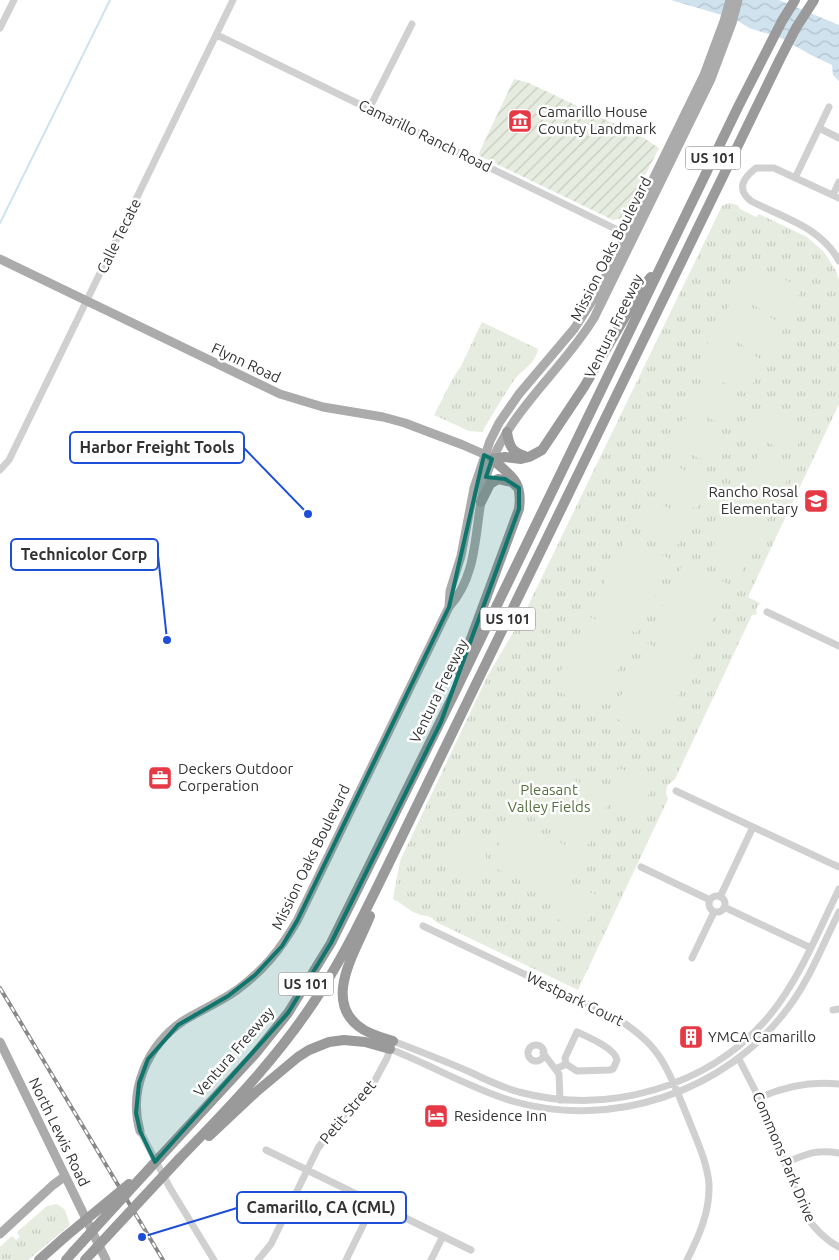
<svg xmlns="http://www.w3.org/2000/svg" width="839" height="1260" font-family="Ubuntu,sans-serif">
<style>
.grass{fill:url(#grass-tufts)}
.garden{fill:url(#garden-furrows)}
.pitch{fill:#e6ecdf}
.water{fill:url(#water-waves)}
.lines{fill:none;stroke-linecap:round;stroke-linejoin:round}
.stream{stroke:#cfe2ee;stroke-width:2}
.minor{stroke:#d0d0d0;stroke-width:7}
.major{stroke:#ababab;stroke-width:9}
.highway{stroke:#9a9a9a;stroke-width:10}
.rail-casing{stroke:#888;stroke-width:4}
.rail{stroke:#fff;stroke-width:2;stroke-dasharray:5.5;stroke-linecap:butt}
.highway-bridge{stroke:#9a9a9a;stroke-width:10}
.marked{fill:#0f766e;fill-opacity:0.2;stroke:#0f766e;stroke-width:4;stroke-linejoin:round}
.labels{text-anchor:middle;stroke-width:5;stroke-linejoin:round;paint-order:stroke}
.shield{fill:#fff;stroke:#707070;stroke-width:1}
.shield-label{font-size:14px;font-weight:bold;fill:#333}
.poi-label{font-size:15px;fill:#333;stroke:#fff;text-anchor:start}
.street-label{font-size:15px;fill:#333;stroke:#fff}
.park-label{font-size:15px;fill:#56703f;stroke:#fff}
.leader{fill:none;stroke:#1d4ed8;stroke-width:2}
.callout-dot{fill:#1d4ed8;stroke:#fff;stroke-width:2}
.callout{fill:#fff;stroke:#1d4ed8;stroke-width:2}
.callout-label{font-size:16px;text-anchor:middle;font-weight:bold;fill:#333}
</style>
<defs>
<pattern id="grass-tufts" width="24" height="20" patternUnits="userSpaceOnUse" patternTransform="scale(1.25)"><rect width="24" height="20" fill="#e6ecdf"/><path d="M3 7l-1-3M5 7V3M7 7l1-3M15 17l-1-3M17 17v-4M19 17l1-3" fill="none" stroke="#c6cbc0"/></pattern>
<pattern id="garden-furrows" width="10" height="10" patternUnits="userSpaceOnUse" patternTransform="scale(1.25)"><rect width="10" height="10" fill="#e6ecdf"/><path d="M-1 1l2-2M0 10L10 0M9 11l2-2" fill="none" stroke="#c6cbc0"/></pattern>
<pattern id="water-waves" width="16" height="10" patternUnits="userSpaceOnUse" patternTransform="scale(1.25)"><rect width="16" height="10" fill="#cfe2ee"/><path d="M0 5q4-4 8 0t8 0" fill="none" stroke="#b2c2cd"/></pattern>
</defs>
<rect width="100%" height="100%" fill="#fff"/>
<!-- grass -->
<path class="grass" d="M 729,203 L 738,205 L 740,209 L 756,217 L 759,214 L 807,237 L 824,252 L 836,271 L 839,280 L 839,404 L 748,597 L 760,603 L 756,609 L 757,614 L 752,615 L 675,779 L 667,786 L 666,792 L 668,799 L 578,990 L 436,922 C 430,914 425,917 418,914 C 409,911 402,903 393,899 L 400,861 L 487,677 L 524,614 L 722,206 Z
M 482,322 L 538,349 C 535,364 524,368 515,379 C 503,396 493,414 482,432 L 469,431 L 434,415 L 453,378 L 461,366 Z
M 57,1204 L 65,1210 L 70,1225 L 28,1260 L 0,1260 L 0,1247 L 12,1236 L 16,1240 L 20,1237 L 17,1232 L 47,1206 Z"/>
<!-- garden -->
<path class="garden" d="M 514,79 L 529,83 L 644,138 L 659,148 L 623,218 L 613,220 L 480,156 L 479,153 Z"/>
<!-- pitch -->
<path class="pitch" d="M 750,263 L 802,288 L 786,321 L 734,296 Z
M 733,299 L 785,325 L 769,358 L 716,332 Z
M 712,335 L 764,361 L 748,394 L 695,369 Z
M 701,382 L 744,403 L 731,429 L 688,408 Z
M 763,407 L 806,428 L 793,455 L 750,434 Z
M 683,418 L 726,439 L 713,465 L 670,444 Z
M 761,449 L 794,466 L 768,519 L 735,502 Z
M 666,461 L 709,482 L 696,509 L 653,488 Z
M 648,498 L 691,519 L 678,545 L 635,524 Z
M 732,508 L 765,525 L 739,577 L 706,561 Z
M 626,538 L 672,560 L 636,633 L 590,611 Z
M 684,562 L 730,585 L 694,658 L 648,635 Z
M 588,616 L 634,638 L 598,711 L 552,688 Z
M 647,643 L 693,666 L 657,739 L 611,716 Z
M 539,763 L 611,798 L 588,845 L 516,809 Z
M 619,768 L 647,781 L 651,786 L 650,792 L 637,818 C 613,811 606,788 619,768 Z
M 511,819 L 584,854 L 565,893 C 577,889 587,889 599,897 L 586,925 L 582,928 L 575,928 L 549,915 L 557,899 L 489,865 Z
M 463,831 C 486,839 493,861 480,881 L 453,868 L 448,864 L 449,858 Z"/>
<!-- water -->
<path class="water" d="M 671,0 L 779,0 L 839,25 L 839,81 L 833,75 L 832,65 L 811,55 L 781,38 L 749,28 L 735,19 Z"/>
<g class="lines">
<!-- stream -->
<path class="stream" d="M 0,223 L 110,0"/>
<!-- minor -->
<path class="minor" d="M 0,28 L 14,0
M 217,35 L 630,236
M 369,109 L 412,24
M 819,128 L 839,138
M 795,178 L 829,107
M 833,195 L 839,182
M 839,198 L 774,168 L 756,168 C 743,178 736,189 751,201 C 783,218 821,227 839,261
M 0,470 L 9,460 L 233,0
M 767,612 L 839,646
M 676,791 L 839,867
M 641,867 L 710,900
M709 904a8 8 0 1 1 16 0a8 8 0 1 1-16 0Z
M 720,897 L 753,827
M 724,907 L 811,948
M 423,926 L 617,1018 C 633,1029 648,1040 659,1056 C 672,1075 679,1097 688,1118 C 696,1139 707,1161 709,1184 C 710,1212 699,1236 687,1260
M 692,958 L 714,912
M 833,1010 L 839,1009
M528 1053a8 8 0 1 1 16 0a8 8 0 1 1-16 0Z
M 390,1049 C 431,1065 470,1088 512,1101 C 612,1130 726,1092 788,1008 C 810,979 823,944 839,912
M 543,1053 L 559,1074 L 560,1100
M 739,1059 L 759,1098 L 806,1216 C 815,1229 825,1240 839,1247
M 556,1069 L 566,1064 L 565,1058 L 577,1032 C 588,1037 615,1048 617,1060 L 613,1069 L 609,1070 L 577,1071 L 566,1064
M 759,1098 C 785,1086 811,1081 839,1084
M 140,1131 L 170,1188 L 214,1260
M 266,1150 L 471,1250
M 785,1163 C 806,1154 816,1149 839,1153
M 258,1260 L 271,1244 L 318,1148 L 331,1131 L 372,1086 L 387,1058 L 393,1041 C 419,1051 445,1061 470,1072 C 486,1080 502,1087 519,1092 C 608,1116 710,1087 770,1015 C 800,978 818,932 839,889
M 346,1260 L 374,1203
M 431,1260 L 443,1236"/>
<!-- major -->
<path class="major" d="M 0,259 L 280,394 L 323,407 L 383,417 L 405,423 L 463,445 L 488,456
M 449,607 L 450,591 L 461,556 L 474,488 L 490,441 L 499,423 L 519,394 L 574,329 L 598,292 L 704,75 L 724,21 L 730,0
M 0,1042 L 106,1260
M 140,1131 C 128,1089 148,1045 183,1021 C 201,1010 220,1002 237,990 C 264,970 280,950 297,921 L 449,607 C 482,571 473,518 487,474 C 507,412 561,372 594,318 L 711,79 L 732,23 L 738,0
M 0,1234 L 53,1185 L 64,1177"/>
<!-- highway -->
<path class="highway" d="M 507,432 C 509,446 512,452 525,456
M 492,459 L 505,457 L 521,459 L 529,457 L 542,450 L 584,387 L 642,288 L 651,277
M 481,502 L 490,484 L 498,479 L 512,482 L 516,486
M 459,671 L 519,509 C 523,481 511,476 492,459
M 370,916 C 357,950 319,1003 364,1030 C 373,1035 383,1038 393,1041
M 209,1136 L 256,1092 L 298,1057 L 309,1050 L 329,1042 L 344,1040 L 365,1042 L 390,1049
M 160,1157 L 255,1054 L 288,1013 L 331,943 L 454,694 L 739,105 L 782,21 L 795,0
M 179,1159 C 230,1107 282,1053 321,991 C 347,950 368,906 389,863 L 780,59 L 796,28 L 814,0
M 39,1260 L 65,1237
M 66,1260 L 73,1252"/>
<defs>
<path id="rail" d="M 0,988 L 163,1260"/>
</defs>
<!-- rail casing -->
<use href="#rail" class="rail-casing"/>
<!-- rail -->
<use href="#rail" class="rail"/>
<!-- highway-bridge -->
<path class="highway-bridge" d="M 65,1237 L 129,1184
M 73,1252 L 160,1157
M 85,1260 L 179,1159"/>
</g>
<!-- marked area -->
<path class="marked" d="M 484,455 L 492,459 L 486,477 L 505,479 L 519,488 L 519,509 L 441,722 L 331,943 L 288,1013 L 155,1162 L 140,1131 L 136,1113 L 139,1083 L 148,1059 L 178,1025 L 228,996 L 255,975 L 282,946 L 297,921 L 449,607 Z"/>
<!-- icons -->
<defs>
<symbol id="museum-square" viewBox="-11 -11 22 22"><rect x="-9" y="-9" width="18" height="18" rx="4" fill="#e63946" stroke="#fff"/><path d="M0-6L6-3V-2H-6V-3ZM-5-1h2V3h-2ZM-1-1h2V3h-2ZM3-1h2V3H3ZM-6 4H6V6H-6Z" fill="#fff"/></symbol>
<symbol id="school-square" viewBox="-11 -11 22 22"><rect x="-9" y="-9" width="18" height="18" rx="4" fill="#e63946" stroke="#fff"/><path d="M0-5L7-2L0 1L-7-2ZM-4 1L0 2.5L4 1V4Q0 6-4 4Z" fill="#fff"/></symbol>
<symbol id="office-square" viewBox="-11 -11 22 22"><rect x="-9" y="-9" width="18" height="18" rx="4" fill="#e63946" stroke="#fff"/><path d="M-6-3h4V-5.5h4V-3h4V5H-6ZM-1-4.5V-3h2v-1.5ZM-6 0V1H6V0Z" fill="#fff"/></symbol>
<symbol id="building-square" viewBox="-11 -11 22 22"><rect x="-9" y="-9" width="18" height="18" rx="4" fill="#e63946" stroke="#fff"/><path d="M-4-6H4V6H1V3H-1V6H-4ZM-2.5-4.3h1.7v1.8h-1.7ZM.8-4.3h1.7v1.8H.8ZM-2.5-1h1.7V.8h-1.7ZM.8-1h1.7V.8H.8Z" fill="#fff"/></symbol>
<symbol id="hotel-square" viewBox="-11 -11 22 22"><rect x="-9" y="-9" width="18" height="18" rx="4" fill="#e63946" stroke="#fff"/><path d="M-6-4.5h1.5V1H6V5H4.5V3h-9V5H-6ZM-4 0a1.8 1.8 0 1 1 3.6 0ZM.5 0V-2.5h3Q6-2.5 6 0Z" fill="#fff"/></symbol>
</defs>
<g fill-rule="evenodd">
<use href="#museum-square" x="506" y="107" width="28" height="28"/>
<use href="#school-square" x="802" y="487" width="28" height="28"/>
<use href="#office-square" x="146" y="764" width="28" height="28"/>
<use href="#building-square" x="677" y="1023" width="28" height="28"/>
<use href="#hotel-square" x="422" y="1102" width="28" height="28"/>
</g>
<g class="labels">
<!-- shield labels -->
<g class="shield">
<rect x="685.5" y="146.5" width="55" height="23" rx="4"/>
<rect x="480.5" y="607.5" width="55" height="23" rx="4"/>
<rect x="278.5" y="972.5" width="55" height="23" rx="4"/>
</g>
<g class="shield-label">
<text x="713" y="163">US 101</text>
<text x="508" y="624">US 101</text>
<text x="306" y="989">US 101</text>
</g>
<!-- poi labels -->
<g class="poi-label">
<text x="538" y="117">Camarillo House<tspan x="538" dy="17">County Landmark</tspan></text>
<text x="798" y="497" text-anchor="end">Rancho Rosal<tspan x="798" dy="17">Elementary</tspan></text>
<text x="178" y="774">Deckers Outdoor<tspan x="178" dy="17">Corperation</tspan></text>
<text x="708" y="1042">YMCA Camarillo</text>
<text x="454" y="1121">Residence Inn</text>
</g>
<!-- street labels -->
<g class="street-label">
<text transform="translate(425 136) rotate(26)" y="5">Camarillo Ranch Road</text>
<text transform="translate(119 236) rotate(-64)" y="5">Calle Tecate</text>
<text transform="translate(611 249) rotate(-63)" y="5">Mission Oaks Boulevard</text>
<text transform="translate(614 326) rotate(-64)" y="5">Ventura Freeway</text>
<text transform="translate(246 363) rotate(25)" y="5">Flynn Road</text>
<text transform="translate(439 691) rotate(-64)" y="5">Ventura Freeway</text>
<text transform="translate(311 857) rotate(-64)" y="5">Mission Oaks Boulevard</text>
<text transform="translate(575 999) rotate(26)" y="5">Westpark Court</text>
<text transform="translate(234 1052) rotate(-49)" y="5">Ventura Freeway</text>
<text transform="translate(348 1112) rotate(-50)" y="5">Petit Street</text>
<text transform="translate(59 1132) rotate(64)" y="5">North Lewis Road</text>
<text transform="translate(784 1157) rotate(67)" y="5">Commons Park Drive</text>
</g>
<!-- park labels -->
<g class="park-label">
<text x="549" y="795">Pleasant<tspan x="549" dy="17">Valley Fields</tspan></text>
</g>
</g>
<!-- callouts -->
<path class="leader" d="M308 514L244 448M167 640L158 555M142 1237L237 1208"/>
<g class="callout-dot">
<circle cx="308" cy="514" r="5"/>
<circle cx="167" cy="640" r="5"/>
<circle cx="142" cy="1237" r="5"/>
</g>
<g class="callout">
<rect x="70" y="432" width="174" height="31" rx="5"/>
<rect x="11" y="539" width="147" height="31" rx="5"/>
<rect x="237" y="1192" width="169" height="31" rx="5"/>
</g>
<g class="callout-label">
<text x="157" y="453">Harbor Freight Tools</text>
<text x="84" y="560">Technicolor Corp</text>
<text x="321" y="1213">Camarillo, CA (CML)</text>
</g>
</svg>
